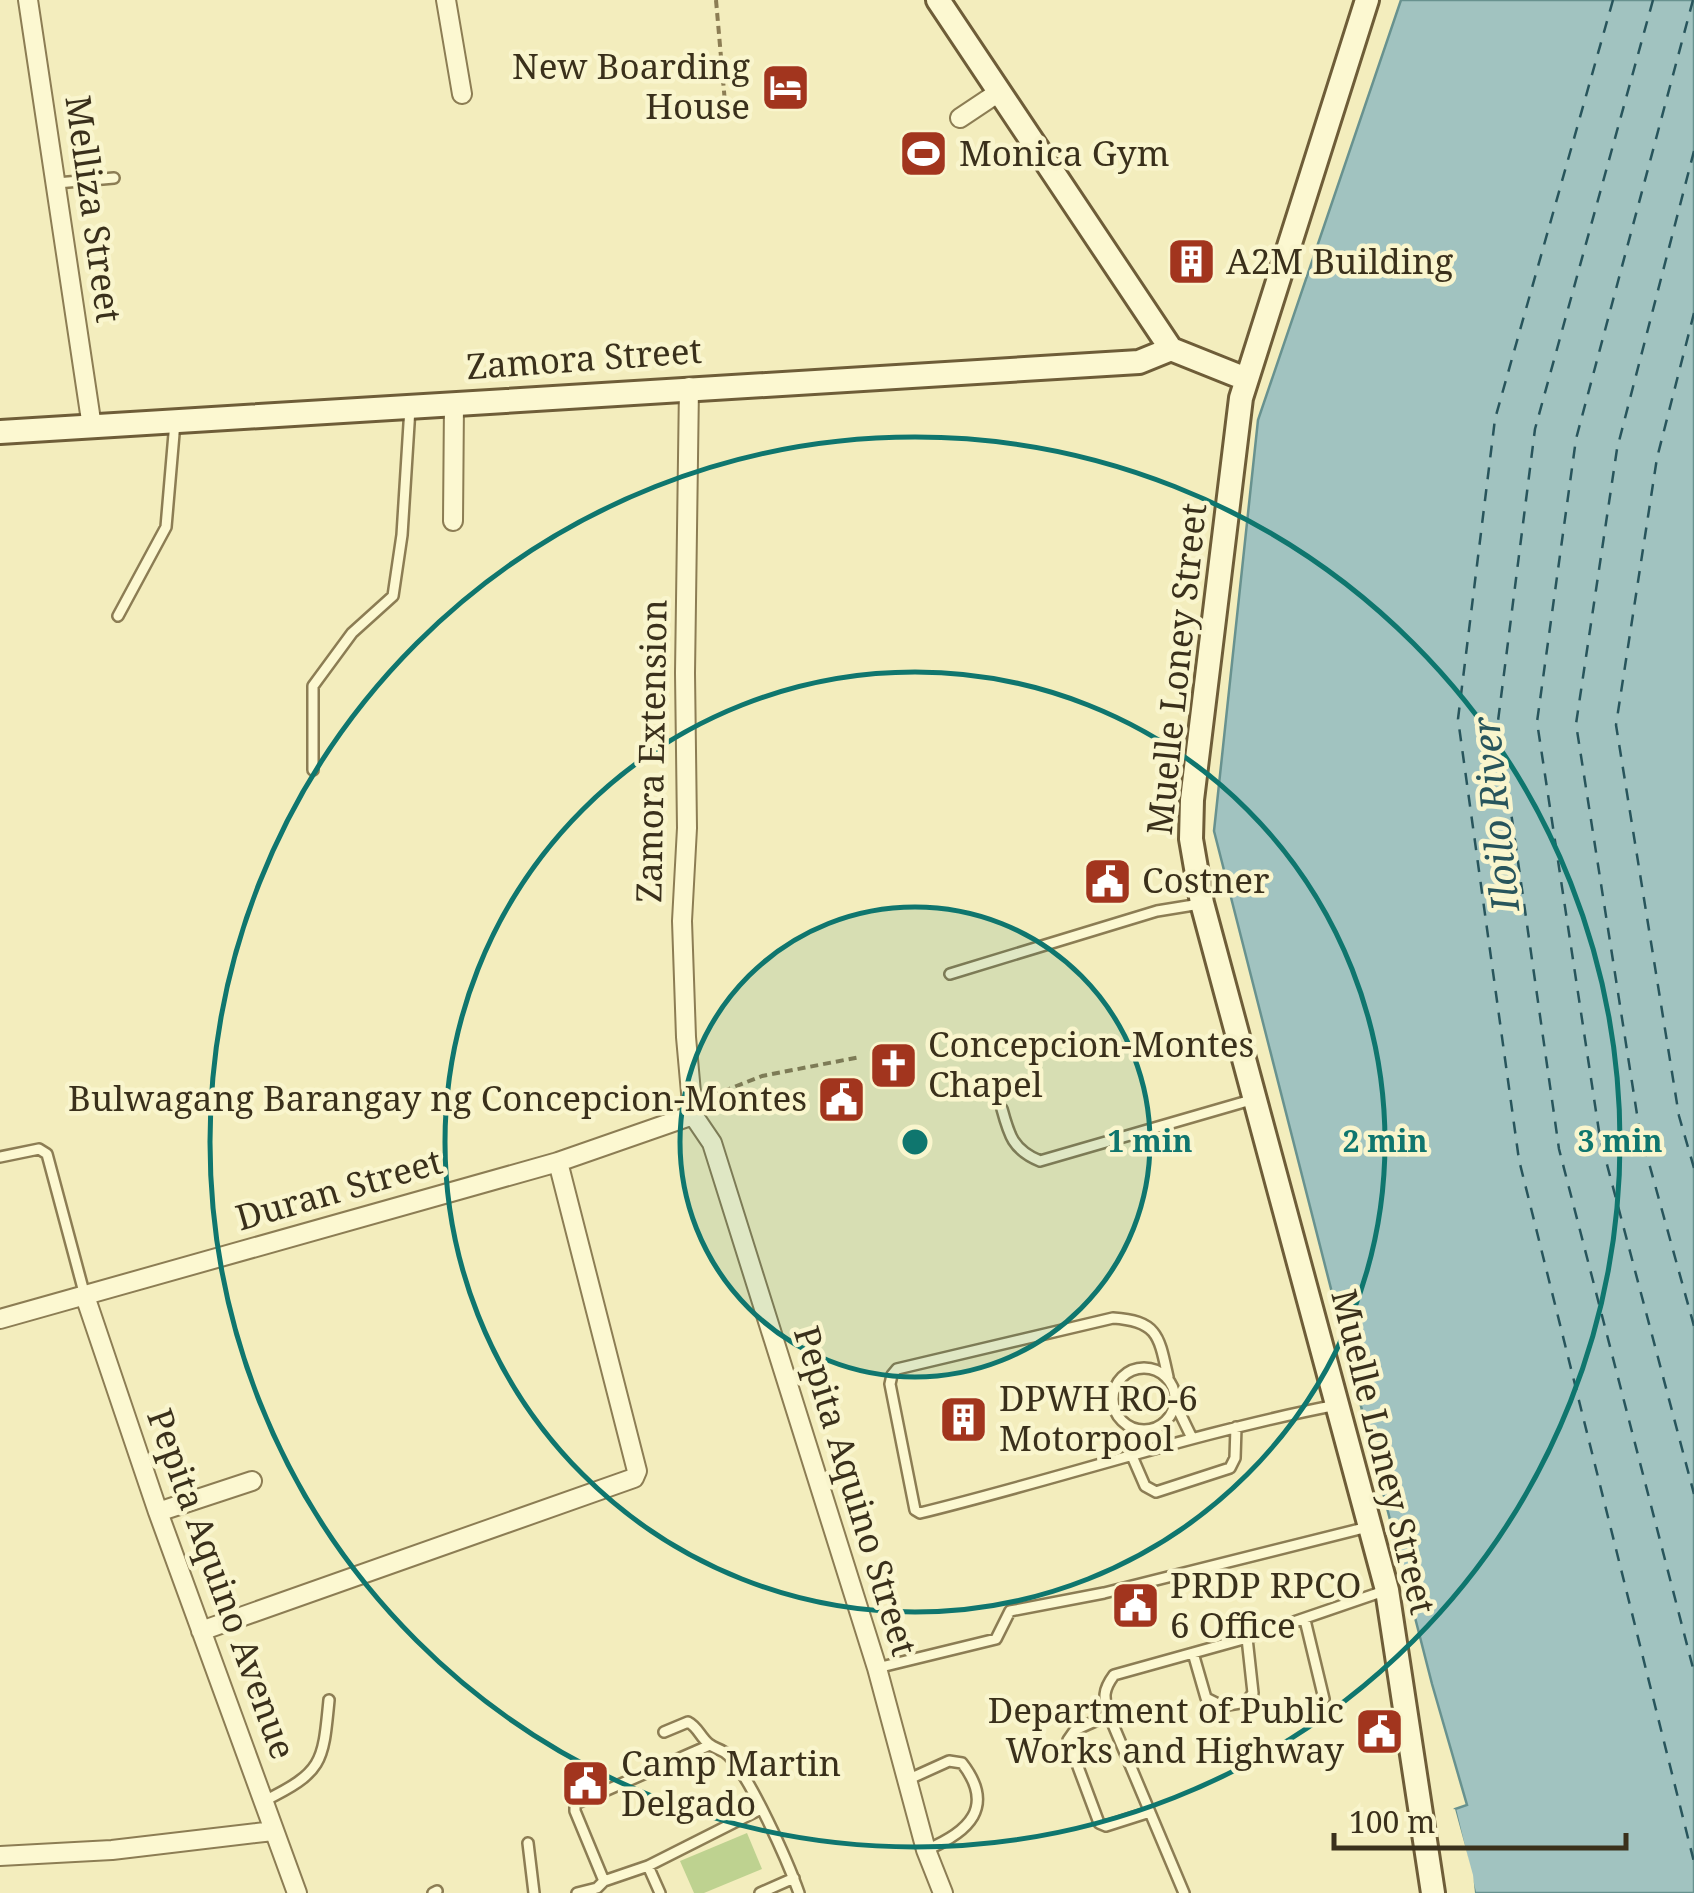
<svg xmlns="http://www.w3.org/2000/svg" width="1694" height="1893" font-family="'Noto Serif',serif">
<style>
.green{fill:#bed290}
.water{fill:#a1c3c0;stroke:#68928f;stroke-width:2.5}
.pier{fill:#f3edbd}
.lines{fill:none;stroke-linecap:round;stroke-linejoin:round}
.ferry{stroke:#28555c;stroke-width:2.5;stroke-dasharray:12 10;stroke-linecap:butt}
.lane-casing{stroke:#8c7d54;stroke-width:14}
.street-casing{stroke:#8c7d54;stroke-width:22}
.secondary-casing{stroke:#6e5d38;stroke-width:28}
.path{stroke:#8c7d54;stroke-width:4;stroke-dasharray:8 5;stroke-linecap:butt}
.lane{stroke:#fcf8d1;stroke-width:9}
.street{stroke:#fcf8d1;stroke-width:18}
.secondary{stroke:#fcf8d1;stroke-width:22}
.ring{fill:none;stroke:#0f766e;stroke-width:5}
.labels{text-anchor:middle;stroke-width:9;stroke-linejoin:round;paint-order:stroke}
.poi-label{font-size:35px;fill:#3a301b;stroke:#f9f5cd;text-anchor:start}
.street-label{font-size:35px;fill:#3a301b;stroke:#f9f5cd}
.water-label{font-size:38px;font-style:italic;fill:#28555c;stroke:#f9f5cd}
.centre{fill:#0f766e;stroke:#f9f5cd;stroke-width:5}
.ring-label{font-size:30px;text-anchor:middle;font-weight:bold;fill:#0f766e;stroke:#f9f5cd;stroke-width:9;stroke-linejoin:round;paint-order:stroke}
</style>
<rect width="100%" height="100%" fill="#f3edbd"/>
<!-- green -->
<path class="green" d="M 747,1833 L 762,1869 L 704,1893 L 694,1893 L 680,1861 Z"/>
<!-- water -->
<path class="water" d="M 1401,0 L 1694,0 L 1694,1893 L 1475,1893 L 1455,1809 L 1467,1805 L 1432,1684 L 1214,831 L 1258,420 Z"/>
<!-- pier -->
<path class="pier" d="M 1455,1809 L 1473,1875 L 1475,1893 L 1470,1893 L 1450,1811 Z"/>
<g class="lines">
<!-- ferry -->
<path class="ferry" d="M 1613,0 L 1495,419 L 1458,719 L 1519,1160 L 1694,1862
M 1653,0 L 1535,429 L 1498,721 L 1559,1149 L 1694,1672
M 1693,0 L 1576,439 L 1537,722 L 1600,1138 L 1694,1494
M 1694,151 L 1617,449 L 1576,724 L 1639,1127 L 1694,1326
M 1694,313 L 1657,458 L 1616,725 L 1679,1116 L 1694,1168"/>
<defs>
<path id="lane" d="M 57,183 L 114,178
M 118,616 L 166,527 L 175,422
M 313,770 L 313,686 L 352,633 L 393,596 L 402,535 L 410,408
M 950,974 L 1157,911 L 1200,904
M 1002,1109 C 1009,1135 1013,1150 1040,1161 L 1251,1100
M 0,1157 L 39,1149 L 47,1154 L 85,1296
M1113 1399a31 31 0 1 1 62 0a31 31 0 1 1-62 0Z
M 1168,1377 C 1159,1336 1158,1321 1113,1318 L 897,1369 L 892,1375 L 890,1384 L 915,1510 L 920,1513 C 1059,1479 1196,1432 1337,1405
M 1175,1403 L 1191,1436
M 1132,1456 L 1145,1486 L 1156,1492 L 1230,1468 L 1235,1458 L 1236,1427
M 1305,1620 L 1324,1699
M 1193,1653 L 1206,1698 L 1222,1706 L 1246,1702 L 1253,1693 L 1247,1638
M 877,1668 L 996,1639 L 1010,1611 L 1104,1593 L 1368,1527
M 1109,1715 L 1075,1730 L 1068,1740 L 1099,1823 L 1106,1826 L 1150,1812
M 664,1732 L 688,1722 C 698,1727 700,1737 709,1744 C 715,1749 722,1749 728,1755 C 750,1776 788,1862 799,1893
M 907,1780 L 949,1761 L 962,1763 C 996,1807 969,1832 926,1850
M 264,1801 C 323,1772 323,1763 329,1700
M 528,1843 L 534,1893
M 648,1866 L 660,1893
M 604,1881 L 648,1866 L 761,1809
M 433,1893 L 437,1891
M 577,1893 L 597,1888 L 604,1881 L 575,1811 L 575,1804 L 710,1745
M 760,1893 L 794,1878
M 1184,1893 L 1109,1715 C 1103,1697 1103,1690 1114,1675 L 1247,1638 L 1384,1591"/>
<path id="street" d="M 28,0 L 92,427
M 446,0 L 462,94
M 960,118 L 999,92
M 689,387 L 685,673 L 687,828 L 682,921 L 686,1037 L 693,1115
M 453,521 L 454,403
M 693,1115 L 712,1143 L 877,1668 L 926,1850 L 943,1893
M 85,1296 L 158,1512 L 297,1893
M 0,1319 L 558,1162 L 693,1115
M 158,1512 L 252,1481
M 201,1631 L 634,1478 L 637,1471 L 558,1162
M 0,1856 L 112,1850 L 273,1831"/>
<path id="secondary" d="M 938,0 L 1171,349 L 1246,379
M 1367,0 L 1241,398 L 1192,800 L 1191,839 L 1202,903 L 1387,1590 L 1433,1893
M 0,432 L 1139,362 L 1171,349"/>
</defs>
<!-- lane casing -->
<use href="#lane" class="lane-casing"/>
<!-- street casing -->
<use href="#street" class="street-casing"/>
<!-- secondary casing -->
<use href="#secondary" class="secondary-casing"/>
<!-- path -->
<path class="path" d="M 716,0 L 726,114
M 711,1096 L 762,1076 L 860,1057"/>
<!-- lane -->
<use href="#lane" class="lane"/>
<!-- street -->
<use href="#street" class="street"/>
<!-- secondary -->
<use href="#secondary" class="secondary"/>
</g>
<!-- distance rings -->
<circle cx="915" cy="1142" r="235" fill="#0f766e" fill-opacity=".12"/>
<g class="ring">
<circle cx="915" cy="1142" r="235"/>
<circle cx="915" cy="1142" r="470"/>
<circle cx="915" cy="1142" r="705"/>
</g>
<!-- icons -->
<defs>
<symbol id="hotel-square" viewBox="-11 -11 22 22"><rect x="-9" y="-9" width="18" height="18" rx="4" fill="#a2351e" stroke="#f9f5cd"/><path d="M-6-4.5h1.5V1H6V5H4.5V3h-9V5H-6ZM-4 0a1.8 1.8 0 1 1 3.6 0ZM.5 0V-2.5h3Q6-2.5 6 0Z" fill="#fff"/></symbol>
<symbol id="stadium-square" viewBox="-11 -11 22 22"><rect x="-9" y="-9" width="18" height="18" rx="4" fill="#a2351e" stroke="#f9f5cd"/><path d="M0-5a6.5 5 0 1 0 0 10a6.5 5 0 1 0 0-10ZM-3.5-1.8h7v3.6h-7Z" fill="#fff"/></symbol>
<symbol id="building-square" viewBox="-11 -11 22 22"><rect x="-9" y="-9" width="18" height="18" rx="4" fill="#a2351e" stroke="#f9f5cd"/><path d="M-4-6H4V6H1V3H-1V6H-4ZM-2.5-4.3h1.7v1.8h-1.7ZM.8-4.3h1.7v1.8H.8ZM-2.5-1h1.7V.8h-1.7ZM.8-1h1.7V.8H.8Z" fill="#fff"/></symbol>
<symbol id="civic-square" viewBox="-11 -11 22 22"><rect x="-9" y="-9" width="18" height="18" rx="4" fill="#a2351e" stroke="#f9f5cd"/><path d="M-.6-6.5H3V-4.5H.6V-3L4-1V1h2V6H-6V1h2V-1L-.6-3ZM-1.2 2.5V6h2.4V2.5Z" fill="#fff"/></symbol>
<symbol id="church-square" viewBox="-11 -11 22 22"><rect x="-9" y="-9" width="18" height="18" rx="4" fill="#a2351e" stroke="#f9f5cd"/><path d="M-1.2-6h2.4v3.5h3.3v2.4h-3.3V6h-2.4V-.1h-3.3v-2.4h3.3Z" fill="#fff"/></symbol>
</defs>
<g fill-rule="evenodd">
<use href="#hotel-square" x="758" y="60" width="55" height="55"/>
<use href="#stadium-square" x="896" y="126" width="55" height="55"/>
<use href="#building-square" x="1164" y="234" width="55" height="55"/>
<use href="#civic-square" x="1080" y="854" width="55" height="55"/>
<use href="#church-square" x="866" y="1038" width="55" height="55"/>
<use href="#civic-square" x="814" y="1072" width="55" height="55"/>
<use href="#building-square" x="936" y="1392" width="55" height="55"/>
<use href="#civic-square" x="1108" y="1578" width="55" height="55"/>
<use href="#civic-square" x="1352" y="1704" width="55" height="55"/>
<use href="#civic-square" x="558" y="1756" width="55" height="55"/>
</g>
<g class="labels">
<!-- poi labels -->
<g class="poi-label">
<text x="750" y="79" text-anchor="end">New Boarding<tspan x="750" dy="40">House</tspan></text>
<text x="959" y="166">Monica Gym</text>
<text x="1226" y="274">A2M Building</text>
<text x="1142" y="893">Costner</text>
<text x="928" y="1057">Concepcion-Montes<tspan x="928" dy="40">Chapel</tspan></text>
<text x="807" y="1111" text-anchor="end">Bulwagang Barangay ng Concepcion-Montes</text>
<text x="999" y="1411">DPWH RO-6<tspan x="999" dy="40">Motorpool</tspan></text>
<text x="1170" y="1598">PRDP RPCO<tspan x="1170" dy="40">6 Office</tspan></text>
<text x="1344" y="1723" text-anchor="end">Department of Public<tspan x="1344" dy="40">Works and Highway</tspan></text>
<text x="621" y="1776">Camp Martin<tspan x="621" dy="40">Delgado</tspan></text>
</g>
<!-- street labels -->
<g class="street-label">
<text transform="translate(93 209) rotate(82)" y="12">Melliza Street</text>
<text transform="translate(584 359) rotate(-4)" y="12">Zamora Street</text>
<text transform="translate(1177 669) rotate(-84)" y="12">Muelle Loney Street</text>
<text transform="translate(652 751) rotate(-89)" y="12">Zamora Extension</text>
<text transform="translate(339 1190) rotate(-16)" y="12">Duran Street</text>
<text transform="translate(1383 1452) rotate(76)" y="12">Muelle Loney Street</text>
<text transform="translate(855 1491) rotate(73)" y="12">Pepita Aquino Street</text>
<text transform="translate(221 1584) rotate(70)" y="12">Pepita Aquino Avenue</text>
</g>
<!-- water labels -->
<g class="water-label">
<text transform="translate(1496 814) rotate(-96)" y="13">Iloilo River</text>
</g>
</g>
<circle cx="915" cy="1142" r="15" class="centre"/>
<g class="ring-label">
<text x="1150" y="1152">1 min</text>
<text x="1385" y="1152">2 min</text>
<text x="1620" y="1152">3 min</text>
</g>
<!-- scale -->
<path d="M1334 1833v15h292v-15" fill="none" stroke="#3a301b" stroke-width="5"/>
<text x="1349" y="1833" font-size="30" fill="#3a301b" stroke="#f9f5cd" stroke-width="8" paint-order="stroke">100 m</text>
</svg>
